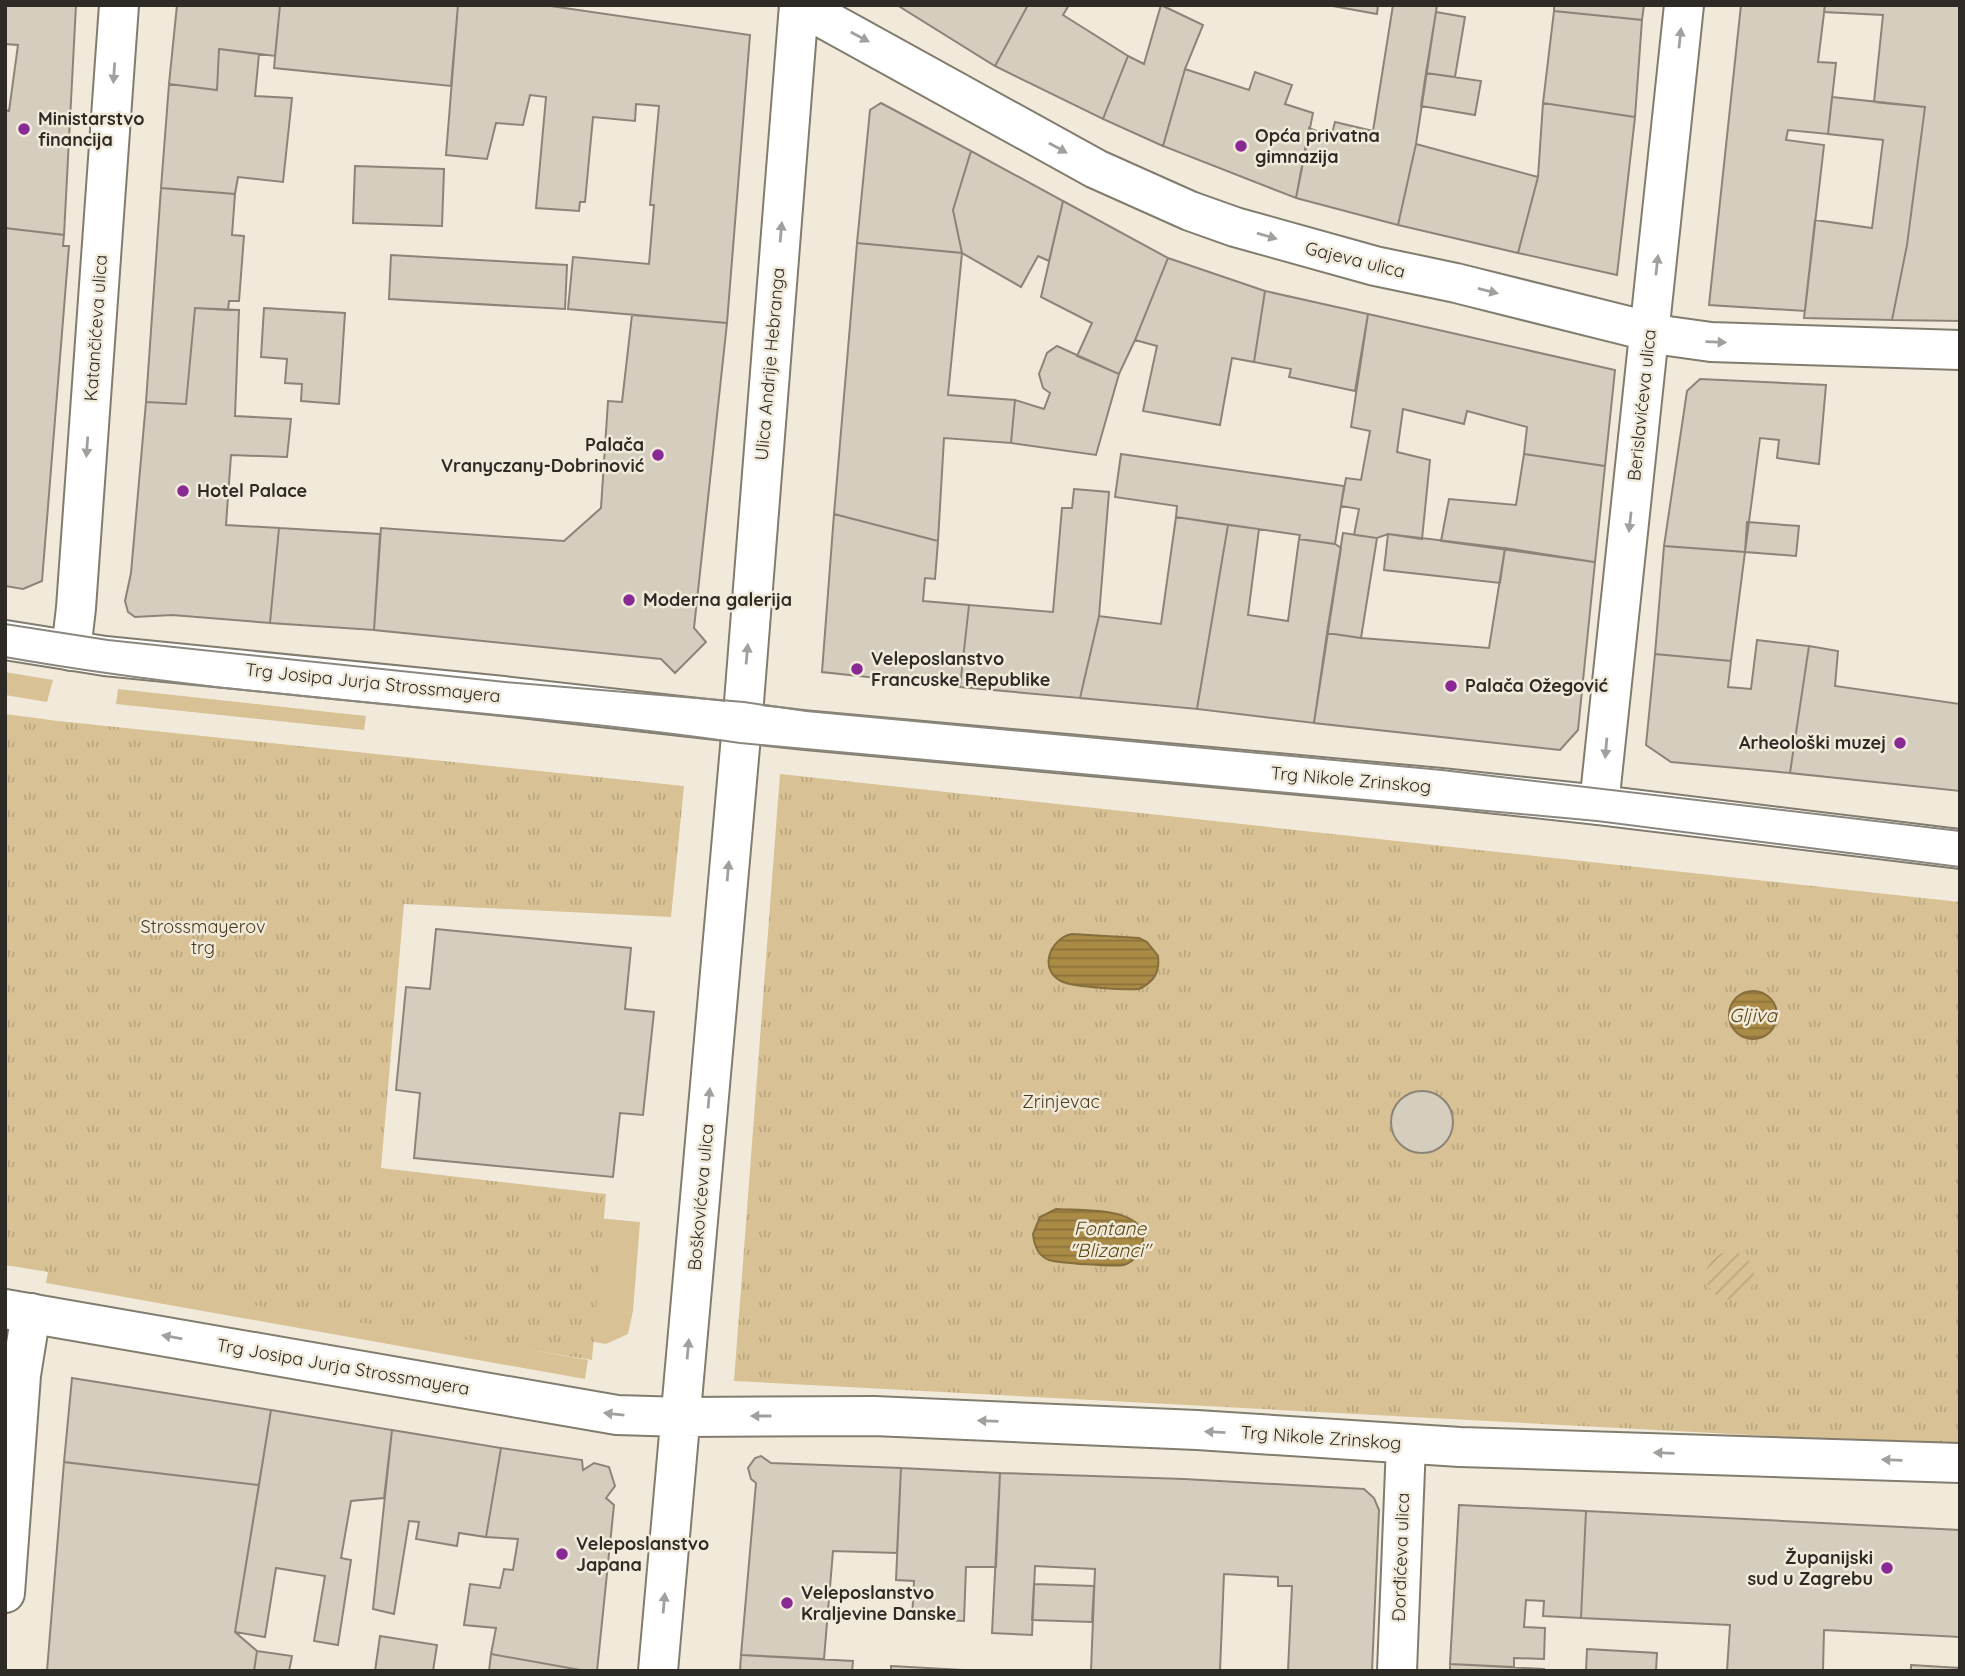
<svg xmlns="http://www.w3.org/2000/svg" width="1965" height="1676" font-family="Quicksand,sans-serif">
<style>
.grass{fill:#d8c295}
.park{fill:url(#park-tufts)}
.garden{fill:url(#garden-furrows)}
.water{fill:url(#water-rules);stroke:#856e3c;stroke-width:2}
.building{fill:#d5cebf;stroke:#8c8577;stroke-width:2}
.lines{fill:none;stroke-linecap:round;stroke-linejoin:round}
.street-casing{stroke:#827c6e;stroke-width:42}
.secondary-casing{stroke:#827c6e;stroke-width:42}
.street{stroke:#fff;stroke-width:38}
.secondary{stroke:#fff;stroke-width:38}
.tram{stroke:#8c877d;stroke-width:2}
.oneway{fill:#a1a09d}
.poi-dot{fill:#892993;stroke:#f1eada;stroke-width:2.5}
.labels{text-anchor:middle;stroke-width:5;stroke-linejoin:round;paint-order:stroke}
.poi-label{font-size:18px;font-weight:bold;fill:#2e2b26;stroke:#f1eada;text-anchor:start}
.street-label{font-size:18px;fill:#2e2b26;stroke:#f1eada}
.park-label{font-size:18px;fill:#483a1b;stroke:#f1eada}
.water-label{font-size:19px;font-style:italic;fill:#5d4711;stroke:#f1eada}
</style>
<defs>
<pattern id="park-tufts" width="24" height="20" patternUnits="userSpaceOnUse" patternTransform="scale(1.75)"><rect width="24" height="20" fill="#d8c295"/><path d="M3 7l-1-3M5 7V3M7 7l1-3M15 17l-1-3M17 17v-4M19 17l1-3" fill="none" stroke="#baa780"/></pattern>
<pattern id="garden-furrows" width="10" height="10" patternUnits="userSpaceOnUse" patternTransform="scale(1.75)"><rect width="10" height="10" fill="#d8c295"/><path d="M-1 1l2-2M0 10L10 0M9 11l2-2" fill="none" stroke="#baa780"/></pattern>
<pattern id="water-rules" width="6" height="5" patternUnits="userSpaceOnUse" patternTransform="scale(1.75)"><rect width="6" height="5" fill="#aa8b46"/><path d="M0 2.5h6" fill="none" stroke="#8b723a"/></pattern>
</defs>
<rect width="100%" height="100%" fill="#f1eada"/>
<!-- grass -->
<path class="grass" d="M 5,672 L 53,680 L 47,702 L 5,695 Z
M 118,689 L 366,716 L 364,730 L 116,704 Z
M 576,1216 L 640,1222 L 633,1311 L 628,1334 L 606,1344 L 366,1304 Z
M 49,1266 L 588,1360 L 585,1379 L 46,1283 Z"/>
<!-- park -->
<path class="park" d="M 5,714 L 58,721 L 684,786 L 671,917 L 404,904 L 381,1168 L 606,1194 L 592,1360 L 5,1265 Z
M 780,774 L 1960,902 L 1960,1446 L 734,1381 Z"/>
<!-- garden -->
<path class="garden" d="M1706 1276a24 24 0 1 1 48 0a24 24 0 1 1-48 0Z"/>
<!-- water -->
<path class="water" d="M 1072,934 L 1139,938 L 1147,942 L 1158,956 C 1160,972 1154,982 1139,989 C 1125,990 1075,987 1063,982 C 1037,971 1050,938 1072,934 Z
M1729 1015a24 24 0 1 1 48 0a24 24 0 1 1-48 0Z
M 1056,1209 C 1080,1211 1153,1205 1142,1246 C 1140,1254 1133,1262 1124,1265 C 1115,1267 1059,1263 1049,1260 C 1038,1256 1034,1244 1033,1234 L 1040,1217 Z"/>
<!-- building -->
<path class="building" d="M 5,5 L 76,5 L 64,235 L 5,228 L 5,110 L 9,111 L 18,45 L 5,44 Z
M 177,5 L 280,5 L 275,56 L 219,49 L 217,90 L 169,84 Z
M 280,5 L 458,5 L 451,86 L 274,68 Z
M 458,5 L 544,5 L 750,35 L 727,323 L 568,309 L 573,257 L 649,264 L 654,205 L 650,205 L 659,106 L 636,104 L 635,121 L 593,117 L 585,202 L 580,202 L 579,211 L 536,208 L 546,97 L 530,95 L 523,125 L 496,123 L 487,159 L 446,155 Z
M 897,5 L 1028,5 L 995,66 Z
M 1028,5 L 1069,5 L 1063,15 L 1128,56 L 1103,119 L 995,66 Z
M 1161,5 L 1203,25 L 1185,69 L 1163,146 L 1103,119 L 1128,56 L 1144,64 Z
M 1327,5 L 1378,5 L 1377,14 Z
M 1393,5 L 1437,5 L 1416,144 L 1398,225 L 1296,198 L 1309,128 L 1331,137 L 1335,122 L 1373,131 Z
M 1554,5 L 1644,5 L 1642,20 L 1554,11 Z
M 1741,5 L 1825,5 L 1818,62 L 1836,63 L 1828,134 L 1788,130 L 1786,140 L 1824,145 L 1805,311 L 1709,305 Z
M 1825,5 L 1960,5 L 1960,321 L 1892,320 L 1907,245 L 1925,107 L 1874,102 L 1883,15 L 1824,12 Z
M 1554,11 L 1642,20 L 1635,117 L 1543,103 Z
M 1436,12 L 1465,17 L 1455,77 L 1426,73 Z
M 219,49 L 259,54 L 255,96 L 292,98 L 283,182 L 238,177 L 235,194 L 161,188 L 169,84 L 217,90 Z
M 1185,69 L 1249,90 L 1255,72 L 1292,85 L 1285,104 L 1313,113 L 1296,198 L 1163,146 Z
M 1426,73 L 1481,81 L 1475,115 L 1421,106 Z
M 1832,97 L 1925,107 L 1907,245 L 1892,320 L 1804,318 L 1815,220 L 1872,228 L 1883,140 L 1828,134 Z
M 881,103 L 971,151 L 953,210 L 962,253 L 857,243 L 870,110 Z
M 1543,103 L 1635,117 L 1617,275 L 1518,253 L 1538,177 Z
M 1416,144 L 1538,177 L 1518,253 L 1398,225 Z
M 971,151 L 1063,201 L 1049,261 L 1038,256 L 1021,287 L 962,253 L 953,210 Z
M 355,166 L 444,169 L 442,226 L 353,223 Z
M 161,188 L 235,194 L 232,235 L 244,236 L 239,301 L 229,301 L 228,310 L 195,308 L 186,404 L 146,402 Z
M 1063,201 L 1168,258 L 1135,340 L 1119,374 L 1077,356 L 1092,323 L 1041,297 Z
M 5,228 L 64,235 L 63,246 L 69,246 L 42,581 L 23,589 L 5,586 Z
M 857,243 L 962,253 L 948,395 L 1015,400 L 1011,443 L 944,438 L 938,541 L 834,514 Z
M 391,255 L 567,265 L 565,309 L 389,299 Z
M 1168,258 L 1265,291 L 1254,362 L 1232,358 L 1220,425 L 1143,411 L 1157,346 L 1135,340 Z
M 1265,291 L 1368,314 L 1355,391 L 1289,377 L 1291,369 L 1254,362 Z
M 195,308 L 239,310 L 235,416 L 291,419 L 287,457 L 231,455 L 226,525 L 279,528 L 270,623 L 172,615 L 135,617 L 128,612 L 125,601 L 131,573 L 146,402 L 186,404 Z
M 264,308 L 345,313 L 339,404 L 301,401 L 302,384 L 285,383 L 287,359 L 261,357 Z
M 1368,314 L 1615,370 L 1605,466 L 1524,454 L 1527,427 L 1467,411 L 1464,424 L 1403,409 L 1397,452 L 1430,460 L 1422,539 L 1388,534 L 1377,538 L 1354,535 L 1359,509 L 1341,506 L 1346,478 L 1361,480 L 1370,431 L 1351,427 Z
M 632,315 L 727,323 L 694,628 L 706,642 L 675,673 L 661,659 L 374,630 L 381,528 L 564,541 L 601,508 L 608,401 L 622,402 Z
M 1057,346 L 1119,374 L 1096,455 L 1011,443 L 1015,400 L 1044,409 L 1050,393 L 1043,388 L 1039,374 L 1047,353 Z
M 1700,379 L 1826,385 L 1819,464 L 1777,458 L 1779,440 L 1760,438 L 1745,552 L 1664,546 L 1687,391 Z
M 1121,454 L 1344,486 L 1335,544 L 1299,539 L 1300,535 L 1176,517 L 1177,506 L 1115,497 Z
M 1524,454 L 1605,466 L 1595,562 L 1441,541 L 1449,499 L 1516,505 Z
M 1074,489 L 1109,492 L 1099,616 L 1080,698 L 960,687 L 969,605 L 1053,612 L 1062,508 L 1072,508 Z
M 834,514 L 938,541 L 935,579 L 925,578 L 923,601 L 969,605 L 960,687 L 822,672 Z
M 1176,517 L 1228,525 L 1197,709 L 1080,698 L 1099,616 L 1161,624 Z
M 1747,522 L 1799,526 L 1796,556 L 1745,552 Z
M 1228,525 L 1259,529 L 1248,615 L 1288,621 L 1299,539 L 1335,544 L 1341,548 L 1314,723 L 1197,709 Z
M 279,528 L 380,534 L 374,630 L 270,623 Z
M 1343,533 L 1377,538 L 1361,638 L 1327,633 Z
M 1388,534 L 1505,548 L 1500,583 L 1384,570 Z
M 1664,546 L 1745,552 L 1731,661 L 1655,654 Z
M 1505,548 L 1595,562 L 1578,730 L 1560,750 L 1314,723 L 1327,633 L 1361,638 L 1489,648 Z
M 1757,640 L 1809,646 L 1790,773 L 1671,762 L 1646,745 L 1655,654 L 1731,661 L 1728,687 L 1751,689 Z
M 1809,646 L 1838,651 L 1835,686 L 1960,704 L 1960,791 L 1790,773 Z
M 436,929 L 631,948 L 625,1009 L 654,1012 L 643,1115 L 620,1113 L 613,1177 L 414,1158 L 420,1093 L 396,1090 L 406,987 L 430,989 Z
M1391 1122a31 31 0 1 1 62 0a31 31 0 1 1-62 0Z
M 72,1378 L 271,1410 L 259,1485 L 64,1462 Z
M 271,1410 L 392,1430 L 384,1498 L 351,1501 L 341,1558 L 351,1560 L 338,1645 L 314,1641 L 325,1576 L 276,1568 L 265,1637 L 235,1632 Z
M 392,1430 L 501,1448 L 486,1537 L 459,1533 L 457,1546 L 416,1539 L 419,1522 L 409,1521 L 394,1614 L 373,1609 Z
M 501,1448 L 582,1460 L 583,1470 L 594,1463 L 609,1467 L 615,1486 L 606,1498 L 614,1505 L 597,1671 L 586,1671 L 491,1654 L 496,1628 L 464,1625 L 470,1584 L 500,1588 L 504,1569 L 513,1570 L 518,1539 L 486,1537 Z
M 761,1456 L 771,1463 L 901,1468 L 897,1553 L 833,1551 L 824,1659 L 741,1655 L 756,1483 L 751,1479 L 748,1468 L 755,1458 Z
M 64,1462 L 259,1485 L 235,1632 L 257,1651 L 254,1671 L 47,1671 Z
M 901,1468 L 1000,1473 L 996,1567 L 966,1567 L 964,1621 L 912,1619 L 914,1581 L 896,1580 Z
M 1000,1473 L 1184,1479 L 1364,1489 L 1374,1498 L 1379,1510 L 1372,1671 L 1288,1671 L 1292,1586 L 1278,1586 L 1278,1577 L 1224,1574 L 1220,1671 L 1091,1671 L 1095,1569 L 1035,1566 L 1032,1635 L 992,1633 Z
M 1459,1505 L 1586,1511 L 1581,1618 L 1543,1616 L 1544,1601 L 1526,1600 L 1524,1627 L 1545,1628 L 1544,1659 L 1514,1658 L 1514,1667 L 1450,1664 Z
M 1586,1511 L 1960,1530 L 1960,1637 L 1824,1630 L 1823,1671 L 1727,1671 L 1730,1625 L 1581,1618 Z
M 1034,1584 L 1094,1586 L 1092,1622 L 1032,1620 Z
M 380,1636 L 437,1645 L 433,1671 L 375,1671 Z
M 1587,1649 L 1657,1653 L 1656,1671 L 1586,1671 Z
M 257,1651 L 292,1656 L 289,1671 L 254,1671 Z
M 491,1654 L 586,1671 L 489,1671 Z
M 741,1655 L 853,1661 L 852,1671 L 740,1671 Z
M 1450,1664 L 1544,1669 L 1544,1671 L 1450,1671 Z
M 1911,1665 L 1960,1668 L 1960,1671 L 1911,1671 Z
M 891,1666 L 981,1671 L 891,1671 Z"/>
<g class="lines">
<defs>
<path id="street" d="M 71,651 L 76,608 L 119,5
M 1599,805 L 1684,5
M 5,1593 L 21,1375 L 31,1313
M 1397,1671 L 1406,1444"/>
<path id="secondary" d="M 799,5 L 1096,169 L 1190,211 L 1235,227 L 1375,266 L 1456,283 L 1668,336 L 1711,342 L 1960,350
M 5,640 L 105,656 L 503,696 L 804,730 L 1441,788 L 1599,805 L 1960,849
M 5,1309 L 617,1415 L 682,1417 L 874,1416 L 1197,1430 L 1460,1447 L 1960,1463
M 658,1671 L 744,702 L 799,5"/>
</defs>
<!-- street casing -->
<use href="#street" class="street-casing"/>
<!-- secondary casing -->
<use href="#secondary" class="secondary-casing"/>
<!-- street -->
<use href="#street" class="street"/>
<!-- secondary -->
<use href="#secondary" class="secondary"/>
<!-- tram -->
<path class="tram" d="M 5,624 L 108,640 L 505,682 L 744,702 L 806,711 L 1442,770 L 1960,831
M 5,657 C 248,700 496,708 740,743 L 1597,821 L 1960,867"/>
</g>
<!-- one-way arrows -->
<defs><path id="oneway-solid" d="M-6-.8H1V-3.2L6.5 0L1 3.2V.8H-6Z" transform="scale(1.75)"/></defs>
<g class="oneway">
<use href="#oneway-solid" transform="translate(860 37) rotate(28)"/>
<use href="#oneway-solid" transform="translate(1680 38) rotate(-84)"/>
<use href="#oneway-solid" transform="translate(114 73) rotate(94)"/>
<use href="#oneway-solid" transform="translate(1058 148) rotate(29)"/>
<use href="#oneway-solid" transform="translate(781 232) rotate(-85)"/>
<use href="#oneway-solid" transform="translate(1267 236) rotate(16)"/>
<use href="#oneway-solid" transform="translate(1657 265) rotate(-84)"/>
<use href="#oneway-solid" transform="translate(1488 291) rotate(14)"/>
<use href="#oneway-solid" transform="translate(1716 342) rotate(2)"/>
<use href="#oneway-solid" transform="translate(87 447) rotate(94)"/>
<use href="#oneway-solid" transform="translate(1630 522) rotate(96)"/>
<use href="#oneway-solid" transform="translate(747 654) rotate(-85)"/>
<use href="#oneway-solid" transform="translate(1606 748) rotate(95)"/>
<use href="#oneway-solid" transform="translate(728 871) rotate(-85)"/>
<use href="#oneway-solid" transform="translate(709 1098) rotate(-85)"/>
<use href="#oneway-solid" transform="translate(172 1337) rotate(-170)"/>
<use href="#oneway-solid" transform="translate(688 1349) rotate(-85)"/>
<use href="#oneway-solid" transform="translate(614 1414) rotate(-174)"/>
<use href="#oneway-solid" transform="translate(761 1416) rotate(180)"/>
<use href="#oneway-solid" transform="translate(988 1421) rotate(-178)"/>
<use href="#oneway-solid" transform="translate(1215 1432) rotate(-177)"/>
<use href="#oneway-solid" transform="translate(1664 1453) rotate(-178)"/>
<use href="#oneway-solid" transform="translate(1892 1460) rotate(-178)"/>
<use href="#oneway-solid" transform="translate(664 1603) rotate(-85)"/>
</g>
<!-- markers -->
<g class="poi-dot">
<circle cx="24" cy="129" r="7"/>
<circle cx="1241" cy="146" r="7"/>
<circle cx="658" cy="455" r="7"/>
<circle cx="183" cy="491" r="7"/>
<circle cx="629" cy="600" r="7"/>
<circle cx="857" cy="669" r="7"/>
<circle cx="1451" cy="686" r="7"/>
<circle cx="1900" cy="743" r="7"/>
<circle cx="562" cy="1554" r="7"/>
<circle cx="1887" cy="1568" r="7"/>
<circle cx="787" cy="1603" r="7"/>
</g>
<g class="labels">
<!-- poi labels -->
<g class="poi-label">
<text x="38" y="125">Ministarstvo<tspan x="38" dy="21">financija</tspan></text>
<text x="1255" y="142">Opća privatna<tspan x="1255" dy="21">gimnazija</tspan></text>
<text x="644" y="451" text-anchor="end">Palača<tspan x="644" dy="21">Vranyczany-Dobrinović</tspan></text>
<text x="197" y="497">Hotel Palace</text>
<text x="643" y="606">Moderna galerija</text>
<text x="871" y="665">Veleposlanstvo<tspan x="871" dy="21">Francuske Republike</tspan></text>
<text x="1465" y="692">Palača Ožegović</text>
<text x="1886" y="749" text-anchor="end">Arheološki muzej</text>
<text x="576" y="1550">Veleposlanstvo<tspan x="576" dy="21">Japana</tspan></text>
<text x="1873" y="1564" text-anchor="end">Županijski<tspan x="1873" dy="21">sud u Zagrebu</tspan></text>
<text x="801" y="1599">Veleposlanstvo<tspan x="801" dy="21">Kraljevine Danske</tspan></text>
</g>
<!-- street labels -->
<g class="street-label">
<text transform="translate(1355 260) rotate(14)" y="6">Gajeva ulica</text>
<text transform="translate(96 328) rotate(-86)" y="6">Katančićeva ulica</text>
<text transform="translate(770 364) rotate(-85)" y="6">Ulica Andrije Hebranga</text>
<text transform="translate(1642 405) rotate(-84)" y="6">Berislavićeva ulica</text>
<text transform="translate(373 683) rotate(6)" y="6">Trg Josipa Jurja Strossmayera</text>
<text transform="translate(1351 780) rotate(5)" y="6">Trg Nikole Zrinskog</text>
<text transform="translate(701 1197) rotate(-85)" y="6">Boškovićeva ulica</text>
<text transform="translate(343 1367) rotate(10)" y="6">Trg Josipa Jurja Strossmayera</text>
<text transform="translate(1321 1438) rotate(4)" y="6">Trg Nikole Zrinskog</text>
<text transform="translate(1401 1557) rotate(-88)" y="6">Đorđićeva ulica</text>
</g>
<!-- park labels -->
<g class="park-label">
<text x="203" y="933">Strossmayerov<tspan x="203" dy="21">trg</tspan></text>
<text x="1061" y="1108">Zrinjevac</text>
</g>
<!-- water labels -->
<g class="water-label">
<text x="1753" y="1022">Gljiva</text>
<text x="1110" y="1235">Fontane<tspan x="1110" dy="22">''Blizanci''</tspan></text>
</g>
</g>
<!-- border -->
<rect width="1965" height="1676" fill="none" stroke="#2e2b26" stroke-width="14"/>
</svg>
